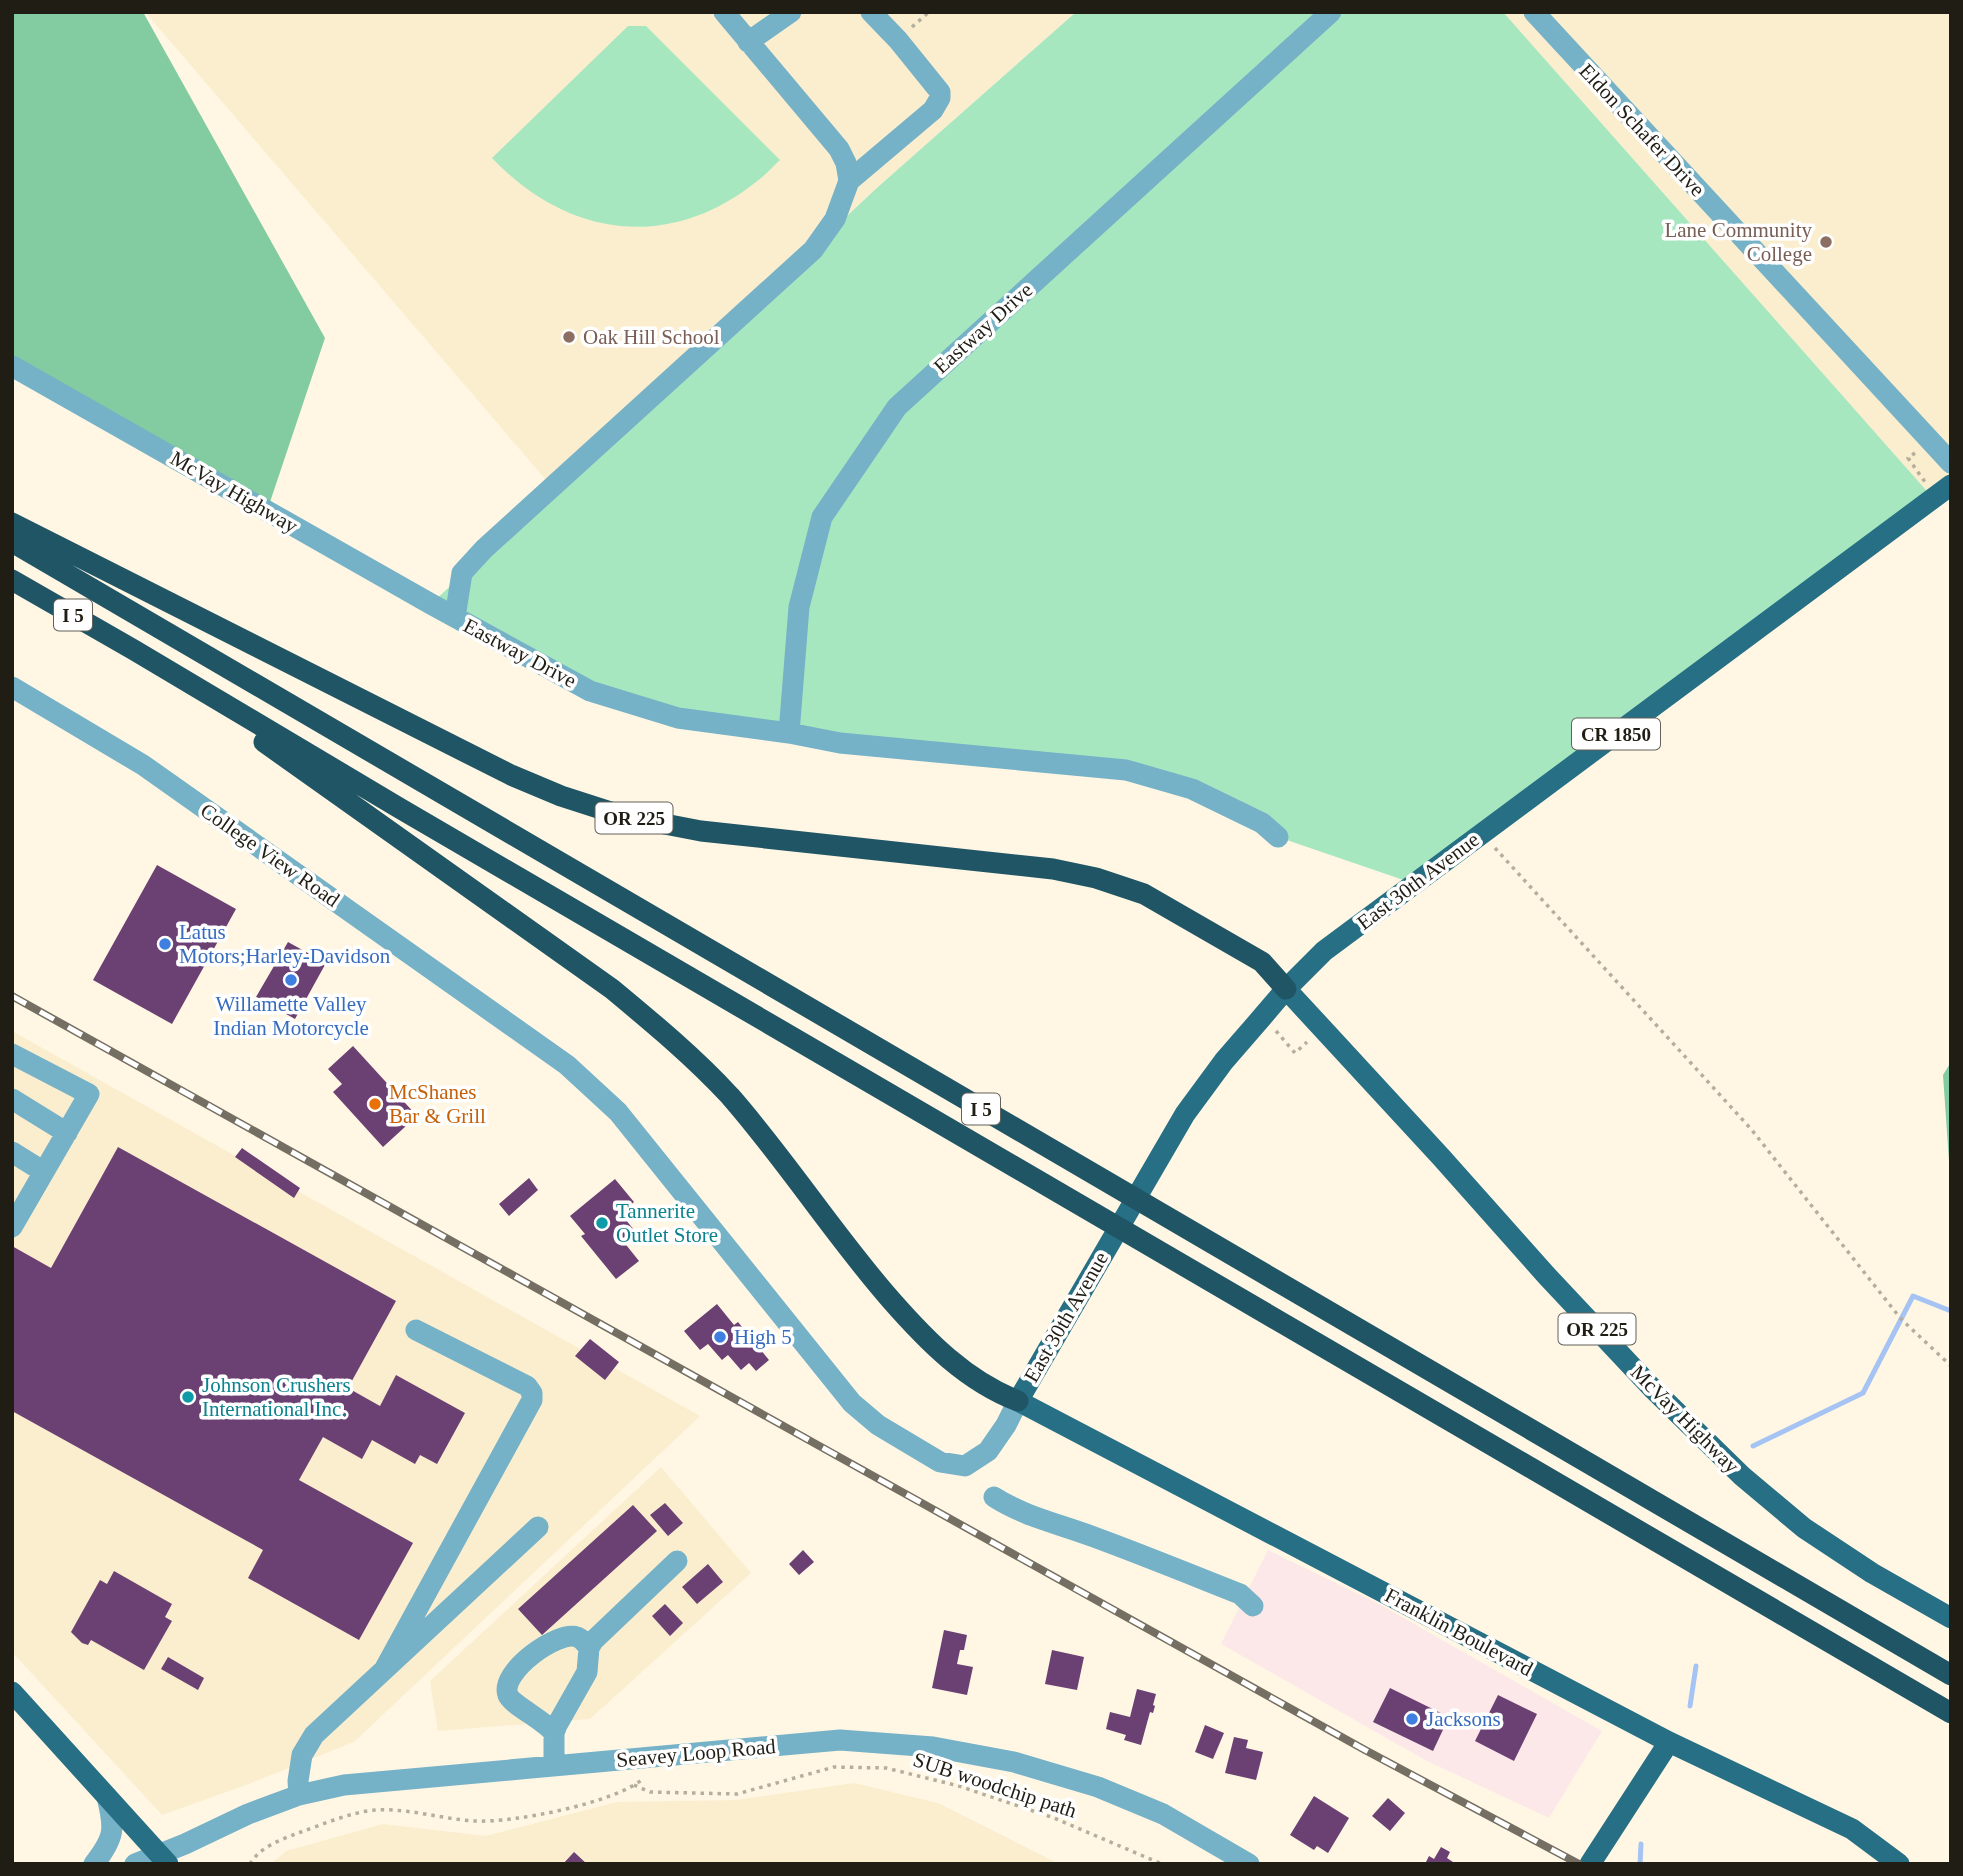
<svg xmlns="http://www.w3.org/2000/svg" width="1963" height="1876" font-family="'Times New Roman',serif">
<style>
.commercial{fill:#fde8e9}
.built{fill:#fbeecf}
.green{fill:#a7e7c0}
.forest{fill:#83cba1}
.lines{fill:none;stroke-linecap:round;stroke-linejoin:round}
.stream{stroke:#a5c3f3;stroke-width:5}
.building{fill:#6b4174}
.path{stroke:#b4ae9e;stroke-width:3.5;stroke-dasharray:3.5 5;stroke-linecap:butt}
.minor{stroke:#75b1c7;stroke-width:21}
.major{stroke:#266f85;stroke-width:21}
.highway{stroke:#205566;stroke-width:21}
.rail-casing{stroke:#746f62;stroke-width:8}
.rail{stroke:#fff;stroke-width:5;stroke-dasharray:16;stroke-linecap:butt}
.education-dot{fill:#8d6e63;stroke:#fff;stroke-width:2.5}
.shop-dot{fill:#3f7fe0;stroke:#fff;stroke-width:2.5}
.food-dot{fill:#e8710a;stroke:#fff;stroke-width:2.5}
.culture-dot{fill:#0f9aa8;stroke:#fff;stroke-width:2.5}
.labels{text-anchor:middle;stroke-width:7;stroke-linejoin:round;paint-order:stroke}
.shield{fill:#fff;stroke:#63615a;stroke-width:2}
.shield-label{font-size:19px;font-weight:bold;fill:#201d14}
.street-label{font-size:21px;fill:#201d14;stroke:#fff}
.education-label{font-size:21px;fill:#785e54;stroke:#fff;text-anchor:end}
.shop-label{font-size:21px;fill:#366cbe;stroke:#fff;text-anchor:start}
.food-label{font-size:21px;fill:#c56008;stroke:#fff;text-anchor:start}
.culture-label{font-size:21px;fill:#0d838f;stroke:#fff;text-anchor:start}
</style>
<rect width="100%" height="100%" fill="#fff7e4"/>
<!-- commercial -->
<path class="commercial" d="M 1268,1550 L 1379,1604 L 1602,1731 L 1549,1818 L 1425,1760 L 1221,1644 Z"/>
<!-- built -->
<path class="built" d="M 145,12 L 1076,12 L 879,186 L 552,487 Z
M 1501,12 L 1951,12 L 1951,485 L 1933,498 Z
M 12,1031 L 700,1416 L 354,1742 L 246,1785 L 162,1815 L 12,1652 Z
M 661,1467 L 751,1573 L 590,1719 L 438,1731 L 430,1681 Z
M 854,1783 L 938,1803 L 1059,1864 L 271,1864 L 286,1851 L 383,1824 L 486,1836 L 617,1802 L 737,1800 Z"/>
<!-- green -->
<path class="green" d="M 1076,12 L 1503,12 L 1933,498 L 1415,884 L 1278,837 L 1192,789 L 640,706 L 431,604 L 879,186 Z
M 628,26 L 646,26 L 780,160 C 772,167 765,176 756,182 C 668,252 567,237 492,158 Z"/>
<!-- forest -->
<path class="forest" d="M 12,12 L 143,12 L 325,338 L 267,511 L 12,366 Z
M 1951,1062 L 1951,1167 L 1949,1161 L 1943,1075 Z"/>
<g class="lines">
<!-- stream -->
<path class="stream" d="M 1753,1446 L 1863,1393 L 1913,1296 L 1951,1311
M 1690,1706 L 1696,1666
M 1640,1864 L 1641,1844"/>
</g>
<!-- building -->
<path class="building" d="M 157,865 L 236,909 L 172,1024 L 93,980 Z
M 288,942 L 326,963 L 295,1019 L 256,997 Z
M 353,1046 L 417,1116 L 383,1147 L 333,1092 L 342,1084 L 328,1069 Z
M 118,1147 L 396,1301 L 348,1388 L 380,1406 L 396,1375 L 465,1413 L 437,1464 L 420,1455 L 415,1464 L 372,1440 L 362,1459 L 323,1437 L 299,1480 L 413,1543 L 359,1640 L 248,1578 L 263,1550 L 12,1411 L 12,1246 L 51,1268 Z
M 242,1148 L 300,1188 L 294,1198 L 235,1157 Z
M 529,1178 L 538,1190 L 509,1216 L 499,1204 Z
M 615,1179 L 634,1202 L 620,1213 L 635,1231 L 623,1241 L 639,1261 L 616,1279 L 581,1236 L 585,1234 L 570,1216 Z
M 717,1304 L 734,1325 L 738,1322 L 769,1360 L 756,1371 L 749,1363 L 741,1370 L 728,1355 L 722,1360 L 708,1344 L 700,1350 L 684,1331 Z
M 590,1339 L 619,1362 L 605,1380 L 575,1356 Z
M 665,1503 L 683,1523 L 668,1536 L 650,1515 Z
M 633,1505 L 657,1531 L 542,1635 L 518,1609 Z
M 803,1550 L 814,1562 L 799,1575 L 789,1564 Z
M 708,1564 L 723,1582 L 697,1604 L 682,1587 Z
M 114,1571 L 172,1604 L 165,1617 L 172,1621 L 144,1670 L 91,1640 L 88,1645 L 82,1643 L 71,1632 L 100,1580 L 107,1584 Z
M 665,1604 L 683,1623 L 670,1636 L 652,1616 Z
M 944,1630 L 967,1635 L 964,1650 L 960,1650 L 957,1664 L 973,1667 L 967,1695 L 932,1688 Z
M 1052,1650 L 1084,1657 L 1077,1690 L 1045,1684 Z
M 168,1657 L 204,1678 L 198,1690 L 161,1669 Z
M 1390,1688 L 1449,1717 L 1433,1751 L 1373,1722 Z
M 1137,1689 L 1156,1694 L 1153,1705 L 1155,1706 L 1153,1713 L 1150,1712 L 1141,1745 L 1124,1740 L 1126,1735 L 1106,1729 L 1110,1712 L 1130,1717 Z
M 1498,1695 L 1537,1714 L 1514,1761 L 1475,1741 Z
M 1205,1725 L 1224,1733 L 1213,1759 L 1195,1752 Z
M 1234,1737 L 1248,1740 L 1246,1748 L 1263,1752 L 1256,1780 L 1225,1773 Z
M 1314,1796 L 1349,1818 L 1328,1853 L 1317,1846 L 1314,1850 L 1290,1835 Z
M 1388,1798 L 1405,1813 L 1390,1831 L 1372,1816 Z
M 1441,1847 L 1450,1852 L 1447,1858 L 1456,1864 L 1425,1864 L 1429,1856 L 1434,1859 Z
M 574,1852 L 587,1864 L 563,1864 Z"/>
<g class="lines">
<!-- path -->
<path class="path" d="M 912,27 L 929,12
M 1915,453 L 1908,458 L 1925,482
M 1495,848 L 1751,1129 L 1901,1319 L 1951,1366
M 1276,1031 L 1295,1053 L 1307,1042
M 634,1785 L 650,1792 L 737,1794 L 834,1767 L 886,1768 L 959,1786 L 1054,1818 L 1162,1864
M 250,1864 C 260,1847 280,1840 298,1833 C 321,1825 351,1812 375,1810 C 409,1808 441,1819 475,1821 C 513,1823 616,1803 644,1778"/>
<!-- minor -->
<path class="minor" d="M 1534,12 L 1951,463
M 748,42 L 791,12
M 849,181 L 933,110 L 940,98 L 940,92 L 898,40 L 871,12
M 12,366 L 431,604 L 590,691 L 678,718 L 789,733 L 840,743 L 1126,770 L 1192,789 L 1262,823 L 1278,837
M 455,617 L 462,573 L 484,549 L 813,250 L 835,219 L 849,181 L 846,163 L 839,149 L 724,12
M 12,687 L 143,765 L 567,1065 L 618,1112 L 852,1403 L 878,1425 L 940,1462 L 965,1466 L 988,1451 L 1006,1425 L 1018,1401
M 789,733 L 799,607 L 822,517 L 897,407 L 1331,12
M 12,1054 L 89,1094 L 12,1227
M 12,1099 L 67,1133
M 12,1152 L 44,1172
M 994,1497 C 1025,1517 1060,1524 1094,1537 C 1143,1555 1192,1575 1240,1594 L 1253,1606
M 384,1670 L 532,1400 L 532,1393 L 527,1386 L 416,1330
M 554,1733 C 544,1720 512,1705 508,1695 C 499,1672 558,1630 577,1637 C 583,1639 586,1644 589,1648
M 554,1766 L 554,1733 L 557,1725 L 587,1672 L 589,1648 L 593,1641 L 677,1561
M 299,1795 L 298,1781 L 302,1755 L 314,1735 L 538,1527
M 94,1864 C 115,1837 115,1829 107,1797
M 135,1864 L 185,1844 L 248,1814 L 299,1795 L 344,1785 L 840,1740 L 933,1747 L 1014,1762 L 1098,1787 L 1163,1814 L 1249,1864"/>
<!-- major -->
<path class="major" d="M 1286,989 L 1441,1157 L 1546,1275 L 1653,1389 L 1742,1476 L 1804,1528 L 1872,1573 L 1951,1618
M 12,1692 L 168,1864
M 1590,1864 L 1669,1742
M 1899,1864 L 1852,1829 L 1669,1742 L 1018,1401 L 1185,1114 L 1224,1061 L 1263,1016 L 1286,989 L 1324,951 L 1951,485"/>
<!-- highway -->
<path class="highway" d="M 12,523 L 511,775 L 561,796 L 623,816 L 701,831 L 1053,869 L 1096,878 L 1144,894 L 1262,962 L 1286,989
M 12,542 L 1951,1675
M 12,580 L 134,650 L 401,809 L 1951,1713
M 264,742 L 612,989 C 653,1023 694,1057 730,1096 C 787,1161 834,1235 891,1300 C 927,1341 966,1381 1018,1401"/>
<defs>
<path id="rail" d="M 12,996 L 1365,1750 L 1579,1864"/>
</defs>
<!-- rail casing -->
<use href="#rail" class="rail-casing"/>
<!-- rail -->
<use href="#rail" class="rail"/>
</g>
<!-- markers -->
<g class="education-dot">
<circle cx="1826" cy="242" r="7"/>
<circle cx="569" cy="337" r="7"/>
</g>
<g class="shop-dot">
<circle cx="165" cy="944" r="7"/>
<circle cx="291" cy="980" r="7"/>
<circle cx="720" cy="1337" r="7"/>
<circle cx="1412" cy="1719" r="7"/>
</g>
<circle class="food-dot" cx="375" cy="1104" r="7"/>
<g class="culture-dot">
<circle cx="602" cy="1223" r="7"/>
<circle cx="188" cy="1397" r="7"/>
</g>
<g class="labels">
<!-- shield labels -->
<g class="shield">
<rect x="54" y="599.5" width="38" height="31" rx="5"/>
<rect x="1572" y="718.5" width="88" height="31" rx="5"/>
<rect x="595.5" y="802.5" width="77" height="31" rx="5"/>
<rect x="962" y="1093.5" width="38" height="31" rx="5"/>
<rect x="1558.5" y="1313.5" width="77" height="31" rx="5"/>
</g>
<g class="shield-label">
<text x="73" y="622">I 5</text>
<text x="1616" y="741">CR 1850</text>
<text x="634" y="825">OR 225</text>
<text x="981" y="1116">I 5</text>
<text x="1597" y="1336">OR 225</text>
</g>
<!-- street labels -->
<g class="street-label">
<text transform="translate(1642 130) rotate(47)" y="7">Eldon Schafer Drive</text>
<text transform="translate(983 328) rotate(-42)" y="7">Eastway Drive</text>
<text transform="translate(234 492) rotate(30)" y="7">McVay Highway</text>
<text transform="translate(520 653) rotate(28)" y="7">Eastway Drive</text>
<text transform="translate(270 855) rotate(35)" y="7">College View Road</text>
<text transform="translate(1418 881) rotate(-37)" y="7">East 30th Avenue</text>
<text transform="translate(1066 1317) rotate(-60)" y="7">East 30th Avenue</text>
<text transform="translate(1685 1419) rotate(45)" y="7">McVay Highway</text>
<text transform="translate(1459 1632) rotate(28)" y="7">Franklin Boulevard</text>
<text transform="translate(696 1753) rotate(-5)" y="7">Seavey Loop Road</text>
<text transform="translate(995 1785) rotate(18)" y="7">SUB woodchip path</text>
</g>
<!-- education labels -->
<g class="education-label">
<text x="1812" y="237">Lane Community<tspan x="1812" dy="24">College</tspan></text>
<text x="583" y="344" text-anchor="start">Oak Hill School</text>
</g>
<!-- shop labels -->
<g class="shop-label">
<text x="179" y="939">Latus<tspan x="179" dy="24">Motors;Harley-Davidson</tspan></text>
<text x="291" y="1011" text-anchor="middle">Willamette Valley<tspan x="291" dy="24">Indian Motorcycle</tspan></text>
<text x="734" y="1344">High 5</text>
<text x="1426" y="1726">Jacksons</text>
</g>
<!-- food labels -->
<g class="food-label">
<text x="389" y="1099">McShanes<tspan x="389" dy="24">Bar &amp; Grill</tspan></text>
</g>
<!-- culture labels -->
<g class="culture-label">
<text x="616" y="1218">Tannerite<tspan x="616" dy="24">Outlet Store</tspan></text>
<text x="202" y="1392">Johnson Crushers<tspan x="202" dy="24">International Inc.</tspan></text>
</g>
</g>
<!-- border -->
<rect width="1963" height="1876" fill="none" stroke="#201d14" stroke-width="28"/>
</svg>
